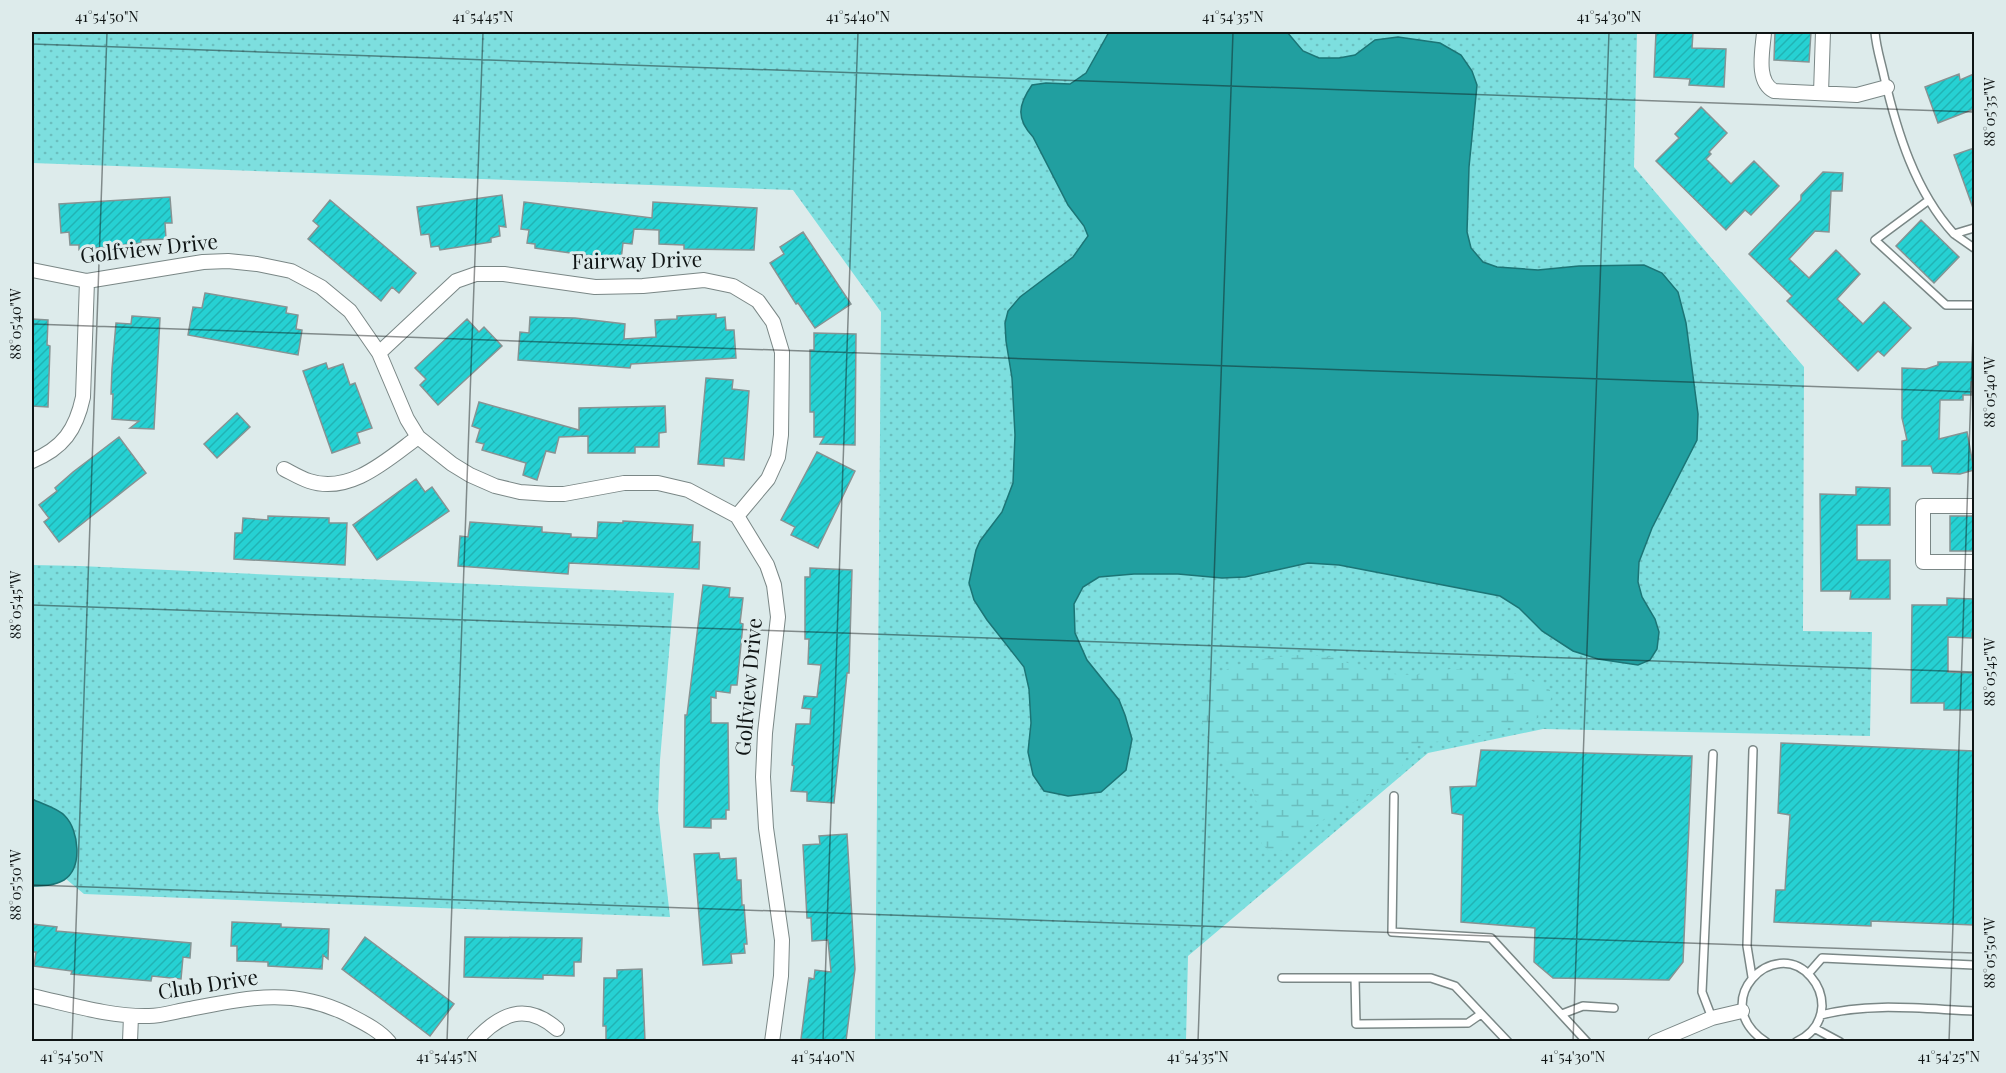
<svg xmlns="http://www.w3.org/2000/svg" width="2006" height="1073" font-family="'Playfair Display',serif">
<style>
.grass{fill:url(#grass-dots)}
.wetland{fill:url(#wetland-marsh)}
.water{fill:#219fa0;stroke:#1c7576;stroke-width:1.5}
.building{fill:url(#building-hatch);stroke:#869393;stroke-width:1.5}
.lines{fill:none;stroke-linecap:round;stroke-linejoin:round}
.lane-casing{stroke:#7a8786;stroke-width:10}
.street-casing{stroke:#7a8786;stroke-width:16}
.lane{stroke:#fff;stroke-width:7}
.street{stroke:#fff;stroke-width:14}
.ticks{fill:none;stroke:#0f1414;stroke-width:1.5;stroke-opacity:0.45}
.labels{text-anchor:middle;stroke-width:6;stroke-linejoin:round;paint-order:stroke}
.street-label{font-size:21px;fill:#0f1414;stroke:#ddebeb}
.neatline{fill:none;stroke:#0f1414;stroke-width:2}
.ticks-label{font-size:15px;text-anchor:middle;fill:#0f1414}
</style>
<defs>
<pattern id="grass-dots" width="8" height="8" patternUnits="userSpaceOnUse" patternTransform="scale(1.5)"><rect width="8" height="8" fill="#7ddfdf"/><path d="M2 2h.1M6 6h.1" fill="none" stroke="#6bbebe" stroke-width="1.8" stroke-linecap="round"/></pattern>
<pattern id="wetland-marsh" width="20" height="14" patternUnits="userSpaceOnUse" patternTransform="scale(1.5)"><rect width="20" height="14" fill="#7ddfdf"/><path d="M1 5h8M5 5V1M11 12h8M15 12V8" fill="none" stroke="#6bbebe"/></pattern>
<pattern id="building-hatch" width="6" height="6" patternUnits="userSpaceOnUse" patternTransform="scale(1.5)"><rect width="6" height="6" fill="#26d1d3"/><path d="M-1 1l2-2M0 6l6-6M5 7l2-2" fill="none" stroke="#21b3b4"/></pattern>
</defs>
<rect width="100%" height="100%" fill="#ddebeb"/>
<!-- grass -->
<path class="grass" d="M 32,32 L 1637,32 L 1634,167 L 1804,367 L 1803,631 L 1872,632 L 1870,736 L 1543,729 L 1428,753 L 1188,956 L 1186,1041 L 875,1041 L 881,312 L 793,190 L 32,163 Z
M 32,565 L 80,566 L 674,593 L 660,760 L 658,810 L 670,917 L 84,894 L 66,879 L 53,885 L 32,886 Z"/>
<!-- wetland -->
<path class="wetland" d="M 1300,655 L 1334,657 L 1362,669 L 1392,674 L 1415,675 L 1451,669 L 1518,674 L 1550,690 L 1551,699 L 1540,717 L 1523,724 L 1460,740 L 1433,742 L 1413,747 L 1404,761 L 1400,772 L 1385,785 L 1362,799 L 1340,807 L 1284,850 L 1270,852 L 1262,844 C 1261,828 1259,804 1252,790 C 1245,776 1230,769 1220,758 C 1197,728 1189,688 1228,669 C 1250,659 1276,657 1300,655 Z"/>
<!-- water -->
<path class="water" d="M 1109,32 L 1287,32 L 1303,51 L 1319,58 L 1339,58 L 1355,55 L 1375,40 L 1398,37 L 1440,43 L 1461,55 L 1472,71 L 1477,85 L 1469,167 L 1467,232 L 1471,248 L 1483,262 L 1497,267 L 1538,270 L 1579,266 L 1644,265 L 1662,273 L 1678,292 L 1686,323 L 1698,414 L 1697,440 L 1652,528 L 1639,562 L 1638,582 L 1642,597 L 1655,619 L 1659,632 L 1657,649 L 1650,660 L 1638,665 L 1598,659 L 1573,651 L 1542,631 L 1519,608 L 1500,596 L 1339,565 L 1308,563 L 1245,577 L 1222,578 L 1178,574 L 1134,574 L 1099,577 L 1083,587 L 1074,604 L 1075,633 L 1087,660 L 1119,700 L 1125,715 L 1132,739 L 1126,770 L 1101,792 L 1068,796 L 1044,791 L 1033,775 L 1028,752 L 1031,723 L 1029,689 L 1024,667 L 987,620 L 974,600 L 969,583 L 976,550 L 980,541 L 1002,512 L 1013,483 L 1015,435 L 1012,378 L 1006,341 L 1005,323 L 1008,311 L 1020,297 L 1073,257 L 1088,236 L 1084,226 L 1068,205 L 1033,137 C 1016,119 1018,105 1032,85 L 1046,83 L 1070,84 L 1086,73 Z
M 32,799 C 42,804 58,808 65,816 C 79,830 83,868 64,880 C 54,886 42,886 32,886 Z"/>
<!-- building -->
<path class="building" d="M 1656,32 L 1693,32 L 1692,48 L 1726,49 L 1724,87 L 1689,85 L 1690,79 L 1654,77 Z
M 1775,32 L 1811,32 L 1809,62 L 1774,60 Z
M 1959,74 L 1960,80 L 1974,74 L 1974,109 L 1938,123 L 1925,87 Z
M 1701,107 L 1727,133 L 1709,152 L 1711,154 L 1706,159 L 1731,184 L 1754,161 L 1779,186 L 1751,215 L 1745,210 L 1726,230 L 1656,161 L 1679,138 L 1675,134 Z
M 1974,148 L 1974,208 L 1973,208 L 1954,155 Z
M 1823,172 L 1843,173 L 1842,191 L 1831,191 L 1829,232 L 1815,231 L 1789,259 L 1809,278 L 1836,250 L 1860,274 L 1837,299 L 1863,324 L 1884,302 L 1911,328 L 1884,356 L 1878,351 L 1858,371 L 1787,301 L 1792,296 L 1749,254 L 1801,200 L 1801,195 Z
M 502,195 L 506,227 L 499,226 L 500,236 L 491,238 L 491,242 L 440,250 L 439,246 L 431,247 L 429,234 L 421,235 L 417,207 Z
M 170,197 L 172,223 L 165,223 L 166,239 L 141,240 L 141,243 L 79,250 L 79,245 L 70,245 L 69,232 L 61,233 L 59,204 Z
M 330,200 L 416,273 L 399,293 L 392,287 L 381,301 L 308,239 L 319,226 L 313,221 Z
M 524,202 L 652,218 L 653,202 L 757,208 L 754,250 L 684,249 L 684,245 L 659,244 L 659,230 L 634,229 L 632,244 L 623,243 L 621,260 L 535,248 L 535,244 L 527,243 L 529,230 L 521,229 Z
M 1921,220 L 1959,257 L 1934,283 L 1896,246 Z
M 803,232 L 851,304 L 815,328 L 798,303 L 796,304 L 770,263 L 784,254 L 780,247 Z
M 205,293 L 287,307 L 286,313 L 298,315 L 296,329 L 302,330 L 298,355 L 188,335 L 193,307 L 202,308 Z
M 716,314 L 716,318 L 725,317 L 726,330 L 734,330 L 736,358 L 631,364 L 630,368 L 518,360 L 520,332 L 529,333 L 530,317 L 575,318 L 625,324 L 624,339 L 656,337 L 655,320 L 677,319 L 677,316 Z
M 132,316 L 160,318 L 154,429 L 130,428 L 139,421 L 112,419 L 113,394 L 111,394 L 112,369 L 116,323 L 131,324 Z
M 32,319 L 48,320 L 47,345 L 50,346 L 48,407 L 32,406 Z
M 467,319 L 479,332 L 484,327 L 502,346 L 438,405 L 420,385 L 426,379 L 415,368 Z
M 814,333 L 856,334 L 855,445 L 820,444 L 824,437 L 814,437 L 814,412 L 810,412 L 810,350 L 814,350 Z
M 1938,362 L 1974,362 L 1974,381 L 1971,382 L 1971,395 L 1963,395 L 1963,400 L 1940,400 L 1939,439 L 1967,432 L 1974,470 L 1960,474 L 1933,473 L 1931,466 L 1902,466 L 1902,441 L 1907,440 L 1902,418 L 1902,368 L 1926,369 L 1938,365 Z
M 326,363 L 328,369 L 343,364 L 350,385 L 355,383 L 372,428 L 357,433 L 360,443 L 332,453 L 303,371 Z
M 706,378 L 733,380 L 732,389 L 749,391 L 744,460 L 724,458 L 724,466 L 698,464 Z
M 479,402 L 579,430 L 579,408 L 665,406 L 666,432 L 659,433 L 659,447 L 635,447 L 635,453 L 588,453 L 588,436 L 559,437 L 555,453 L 546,451 L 537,480 L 523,475 L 526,463 L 482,450 L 484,444 L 476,442 L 480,429 L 472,426 Z
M 237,413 L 250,427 L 217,458 L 204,444 Z
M 119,437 L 146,473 L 59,542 L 44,522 L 49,518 L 39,505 L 57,491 L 55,488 L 73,472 Z
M 817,452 L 855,471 L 818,548 L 791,535 L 795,527 L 781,520 Z
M 416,479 L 425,492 L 432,487 L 449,511 L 377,560 L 353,525 Z
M 1856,487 L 1890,488 L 1890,525 L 1857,525 L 1857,560 L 1890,560 L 1890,599 L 1850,599 L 1851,591 L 1821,591 L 1820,494 L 1856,495 Z
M 268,516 L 329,518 L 329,523 L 347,523 L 345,565 L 234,559 L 235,533 L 242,533 L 243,518 L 268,520 Z
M 1950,516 L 1974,516 L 1974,551 L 1950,551 Z
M 623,521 L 693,525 L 692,542 L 700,542 L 699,569 L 569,563 L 568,574 L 458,566 L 460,536 L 468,537 L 470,522 L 542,527 L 542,532 L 571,534 L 571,537 L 597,538 L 598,522 L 623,523 Z
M 810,568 L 852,570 L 849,673 L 847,673 L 834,803 L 807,801 L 807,792 L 791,791 L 794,766 L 792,765 L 796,724 L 810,724 L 811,709 L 802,708 L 804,696 L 817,697 L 821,665 L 808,664 L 809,639 L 805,639 L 805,577 L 810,577 Z
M 703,585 L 730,588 L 729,597 L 743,598 L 740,623 L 743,624 L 737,685 L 731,685 L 730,693 L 716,691 L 716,698 L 711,697 L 711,723 L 728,723 L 729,810 L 726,810 L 726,819 L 711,819 L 711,828 L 684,827 L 685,715 L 687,715 Z
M 1947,598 L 1974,599 L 1974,633 L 1972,633 L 1972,638 L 1948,637 L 1948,672 L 1974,673 L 1974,710 L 1944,710 L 1944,703 L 1911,703 L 1912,605 L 1947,605 Z
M 1781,743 L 1974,751 L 1974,925 L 1871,921 L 1871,926 L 1774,922 L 1776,890 L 1785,890 L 1790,815 L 1778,813 Z
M 1481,750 L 1692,756 L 1683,962 L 1669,980 L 1553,978 L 1534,962 L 1535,928 L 1461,922 L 1463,815 L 1452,813 L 1450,787 L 1476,786 Z
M 847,834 L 855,969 L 846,1041 L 801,1039 L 809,978 L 814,979 L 815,970 L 831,972 L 828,940 L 812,941 L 811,918 L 807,918 L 803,845 L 820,844 L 819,836 Z
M 719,853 L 720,859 L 736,858 L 737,880 L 741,880 L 742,905 L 744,905 L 747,944 L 744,944 L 745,953 L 731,954 L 732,963 L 703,965 L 694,854 Z
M 232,922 L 281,924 L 281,927 L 329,929 L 328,959 L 323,955 L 322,969 L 268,966 L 268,962 L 237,961 L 237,946 L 231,946 Z
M 32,924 L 57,927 L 56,931 L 191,943 L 190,958 L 183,957 L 181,979 L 152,976 L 151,981 L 71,974 L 72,971 L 34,966 L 36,952 L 32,952 Z
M 365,937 L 454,1004 L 430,1036 L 342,969 Z
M 465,937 L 582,938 L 581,962 L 574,962 L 574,976 L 543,975 L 543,979 L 464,977 Z
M 642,969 L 645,1041 L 606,1041 L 606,1026 L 603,1026 L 604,978 L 617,978 L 617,970 Z"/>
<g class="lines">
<defs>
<path id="lane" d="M 1875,32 C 1876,47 1881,62 1884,76 C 1897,132 1915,191 1954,234 L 1974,228
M 1929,200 L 1875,240 L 1946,305 L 1974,305
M 1954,234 L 1974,248
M 1394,796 L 1392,932 L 1491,938 L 1587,1042
M 1808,974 L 1822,958 L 1974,965
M 1752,977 L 1747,946 L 1753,750
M 1282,978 L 1431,978 L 1455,986 L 1508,1042
M 1355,978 L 1356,1024 L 1468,1023 L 1481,1014
M 1562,1014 L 1583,1006 L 1614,1008
M 1821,1015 C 1870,1002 1924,1009 1974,1011
M 1712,1018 L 1702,992 L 1713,754
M 1814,1028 L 1840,1042
M 1766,1042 C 1706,1003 1774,934 1811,977 C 1818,985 1822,995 1822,1006 C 1821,1023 1811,1035 1796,1042"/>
<path id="street" d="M 1764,32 C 1763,49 1755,81 1774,91 L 1857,95 L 1887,87
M 1821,93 L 1823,32
M 32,270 L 87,281 L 203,262 L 228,261 L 257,264 L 291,271 L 321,287 L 350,311 L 379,353 L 407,419 L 418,437 L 452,464 L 470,475 L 495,486 L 520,492 L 549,494 L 564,494 L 624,483 L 658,483 L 688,490 L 737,516 L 767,565 L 774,585 L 778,617 L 765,733 L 763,777 L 766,828 L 782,940 L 781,976 L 772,1042
M 379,353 L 456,281 L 476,274 L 504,274 L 595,287 L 643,286 L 704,280 L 733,286 L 758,301 L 773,322 L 782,352 L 781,435 L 778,457 L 768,479 L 737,516
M 32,461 C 63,448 76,430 83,397 L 87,281
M 284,469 C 292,473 300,478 309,481 C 350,495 388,459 418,437
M 1974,506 L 1923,506 L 1923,562 L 1974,562
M 32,996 C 69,1004 110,1017 149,1016 C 162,1016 177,1011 190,1009 C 247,998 292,987 347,1014 C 362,1022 378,1029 389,1042
M 130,1042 L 131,1016
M 474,1042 C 500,1013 526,1002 557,1029
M 1655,1042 L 1712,1018 L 1742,1011"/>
</defs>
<!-- lane casing -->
<use href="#lane" class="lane-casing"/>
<!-- street casing -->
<use href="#street" class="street-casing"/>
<!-- lane -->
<use href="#lane" class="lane"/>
<!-- street -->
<use href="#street" class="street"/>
</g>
<!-- ticks -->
<path class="ticks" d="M 32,44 L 1974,112M 32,324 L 1974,392M 32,605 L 1974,672M 32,885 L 1974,953M 72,1042 L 107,32M 447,1042 L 483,32M 823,1042 L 858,32M 1198,1042 L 1233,32M 1573,1042 L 1609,32M 1949,1042 L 1974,302"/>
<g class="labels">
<!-- street labels -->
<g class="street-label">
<text transform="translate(149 249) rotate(-6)" y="7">Golfview Drive</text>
<text transform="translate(637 261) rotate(-1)" y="7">Fairway Drive</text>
<text transform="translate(749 687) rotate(-85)" y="7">Golfview Drive</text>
<text transform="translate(208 985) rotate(-9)" y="7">Club Drive</text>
</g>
</g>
<!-- border -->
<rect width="2006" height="1073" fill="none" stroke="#ddebeb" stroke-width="66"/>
<rect x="33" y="33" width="1940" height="1007" class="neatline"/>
<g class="ticks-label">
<text x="107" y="22">41°54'50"N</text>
<text x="483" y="22">41°54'45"N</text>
<text x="858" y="22">41°54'40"N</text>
<text x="1233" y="22">41°54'35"N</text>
<text x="1609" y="22">41°54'30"N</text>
<text transform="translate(1990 112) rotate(-90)" y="5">88°05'35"W</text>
<text transform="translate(16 324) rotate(-90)" y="5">88°05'40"W</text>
<text transform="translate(1990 392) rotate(-90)" y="5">88°05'40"W</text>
<text transform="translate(16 605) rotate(-90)" y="5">88°05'45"W</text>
<text transform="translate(1990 672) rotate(-90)" y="5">88°05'45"W</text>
<text transform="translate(16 885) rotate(-90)" y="5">88°05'50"W</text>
<text transform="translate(1990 953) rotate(-90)" y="5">88°05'50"W</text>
<text x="72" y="1062">41°54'50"N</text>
<text x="447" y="1062">41°54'45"N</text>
<text x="823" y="1062">41°54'40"N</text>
<text x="1198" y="1062">41°54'35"N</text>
<text x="1573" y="1062">41°54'30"N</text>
<text x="1949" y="1062">41°54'25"N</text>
</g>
</svg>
